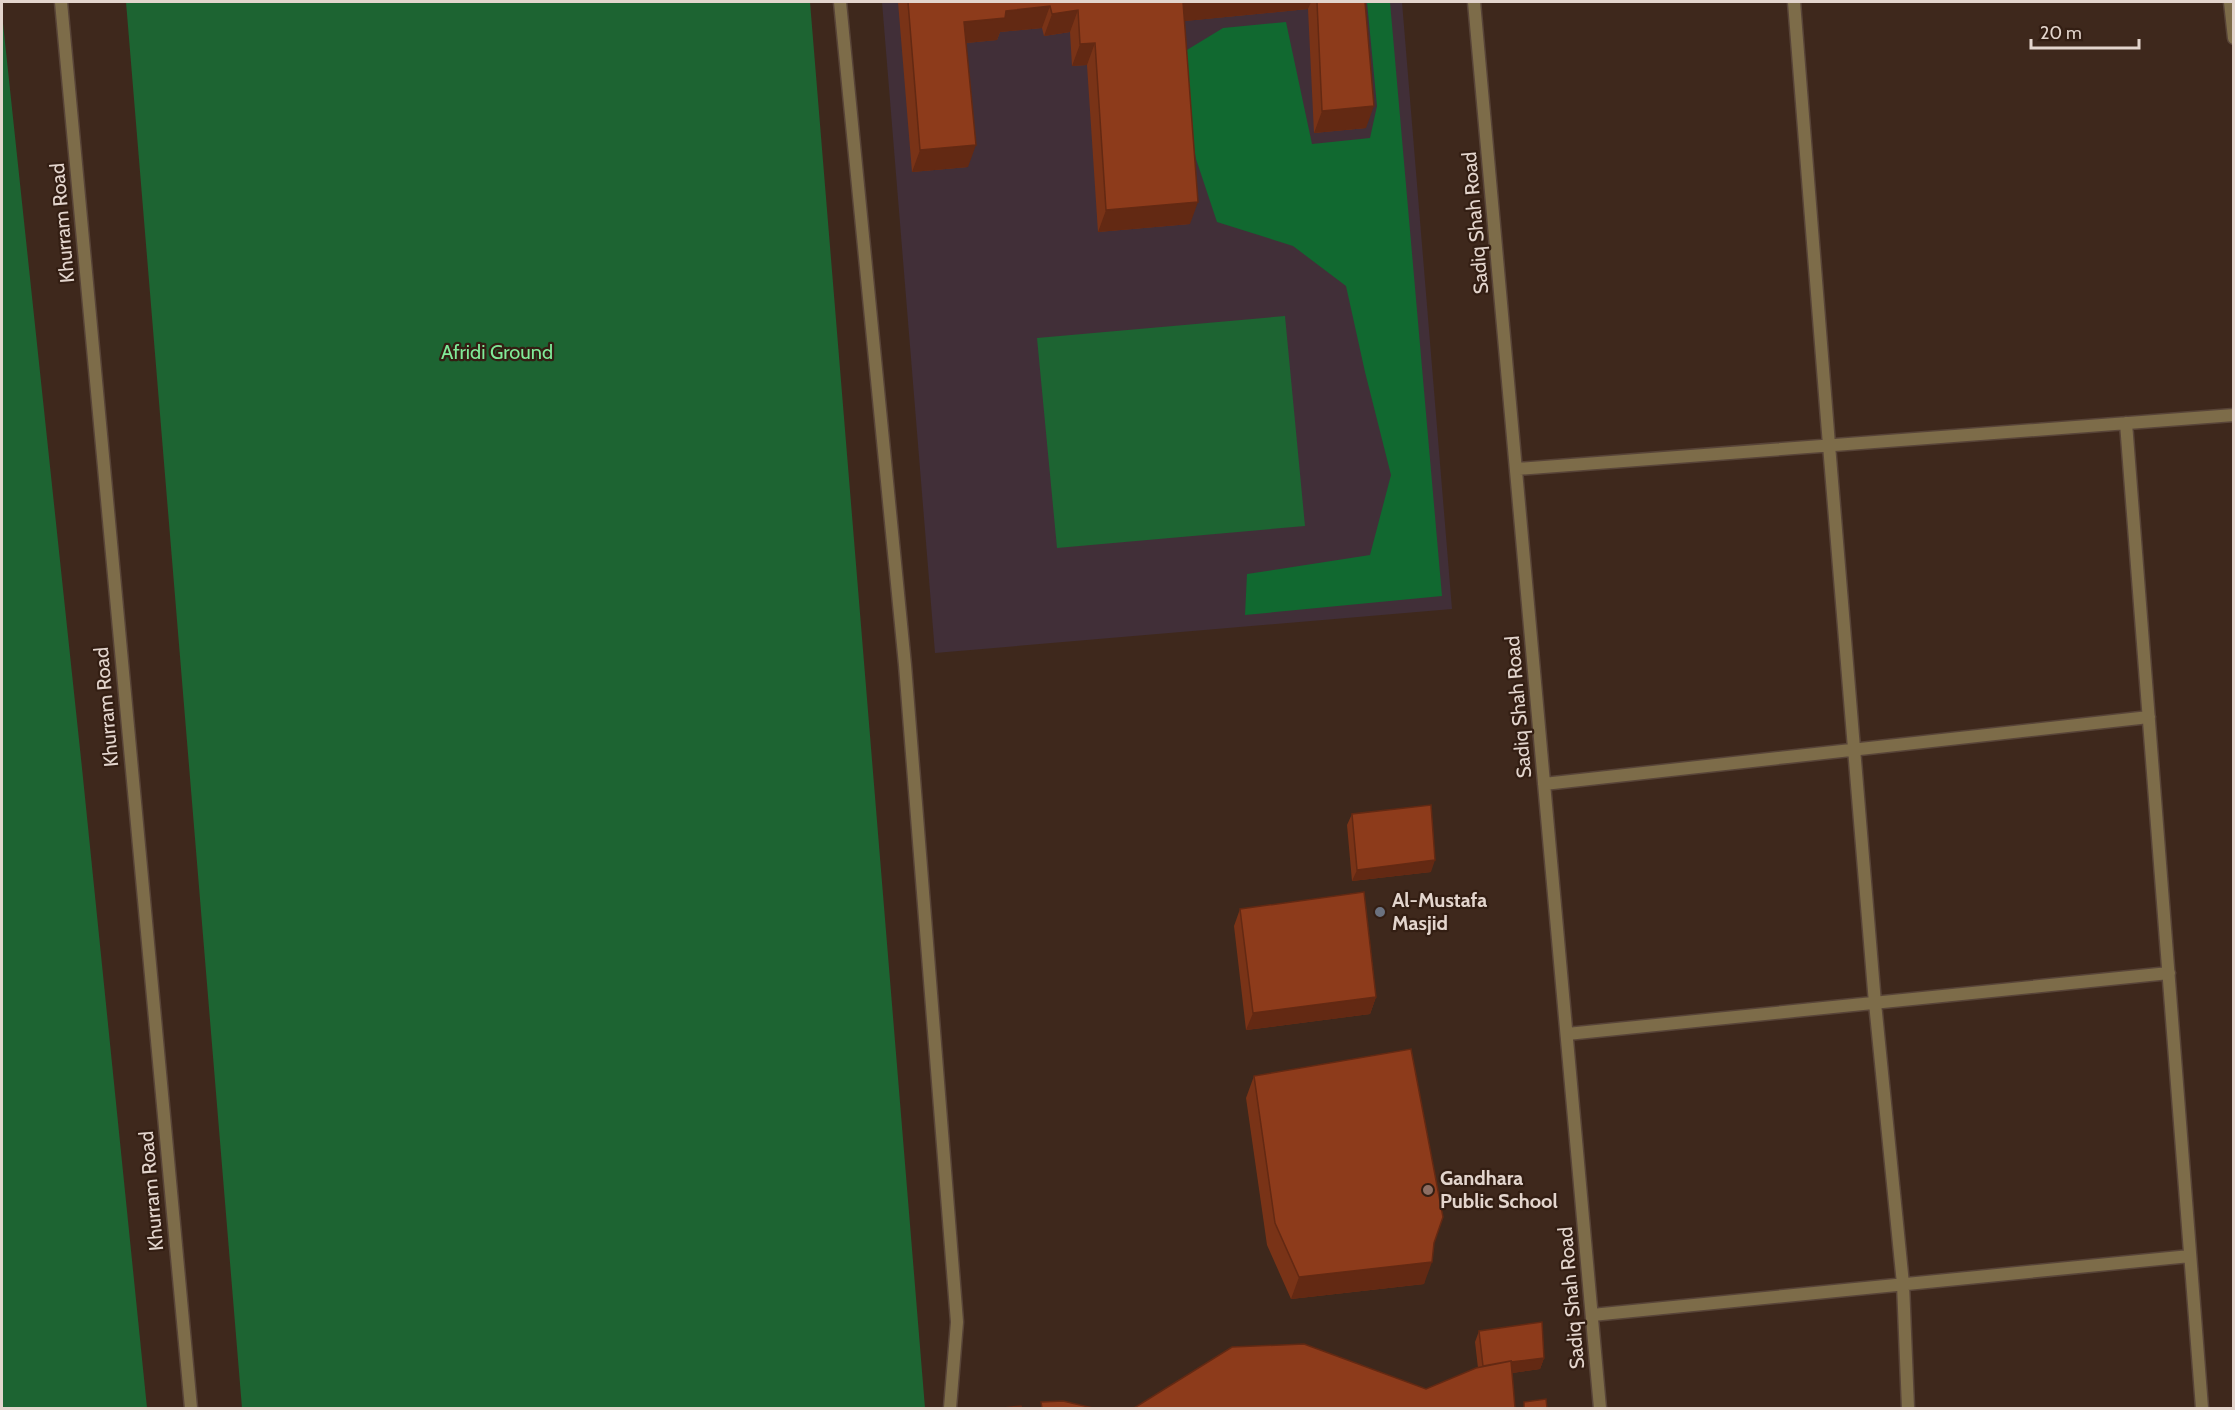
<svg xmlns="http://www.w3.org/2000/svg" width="2235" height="1410" font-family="Cabin,sans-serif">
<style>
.education{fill:#412f38}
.green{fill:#1d6432}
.forest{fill:#116930}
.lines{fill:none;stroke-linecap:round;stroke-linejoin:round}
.minor-casing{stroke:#584438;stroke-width:15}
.minor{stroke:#7d6c49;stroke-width:12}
.wall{fill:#793317}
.shaded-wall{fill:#632913}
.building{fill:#8d3b1b;stroke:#632913;stroke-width:1.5}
.worship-dot{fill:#6b7280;stroke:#331e13;stroke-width:2}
.education-dot{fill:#8d6e63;stroke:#331e13;stroke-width:2}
.labels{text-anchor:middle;stroke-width:4.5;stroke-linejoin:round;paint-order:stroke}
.street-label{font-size:20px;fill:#e3d5cd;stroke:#331e13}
.park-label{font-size:20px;fill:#81ea98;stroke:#331e13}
.poi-label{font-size:20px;font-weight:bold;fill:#e3d5cd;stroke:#331e13;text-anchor:start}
</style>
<rect width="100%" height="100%" fill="#3e281c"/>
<!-- education -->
<path class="education" d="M 882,2 L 1402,2 L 1452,609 L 935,653 Z"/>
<!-- green -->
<path class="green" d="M 126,2 L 810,2 L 925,1408 L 242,1408 Z
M 2,14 L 82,768 L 147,1408 L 2,1408 Z
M 1285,316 L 1305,526 L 1057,548 L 1037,338 Z"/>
<!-- forest -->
<path class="forest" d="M 1367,2 L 1390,2 L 1442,596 L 1245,615 L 1247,574 L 1370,555 L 1391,475 L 1365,372 L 1346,286 L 1293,246 L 1217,222 L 1196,159 L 1177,56 L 1223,28 L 1286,22 L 1312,144 L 1370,138 L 1377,106 Z"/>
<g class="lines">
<defs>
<path id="minor" d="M 61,2 L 191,1408
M 840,2 L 905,665 L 957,1322 L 950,1408
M 1474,2 L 1600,1408
M 1794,2 L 1829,445 L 1875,1003 L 1903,1284 L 1908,1408
M 2230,2 L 2234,38
M 2126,423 L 2202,1408
M 1516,469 L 2234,415
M 1544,784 L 2149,717
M 1567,1034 L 2169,973
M 1592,1315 L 2190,1256"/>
</defs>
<!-- minor casing -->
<use href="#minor" class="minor-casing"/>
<!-- minor -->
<use href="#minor" class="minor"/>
</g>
<!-- wall -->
<path class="wall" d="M 898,2 L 1365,2 L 1366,128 L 1314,133 L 1308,9 L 1184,21 L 1190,224 L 1098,232 L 1087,65 L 1072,66 L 1070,32 L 1044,36 L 1042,28 L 1000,32 L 997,40 L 966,43 L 968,167 L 912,172 Z
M 1352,814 L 1431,872 L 1352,881 L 1347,825 Z
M 1240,909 L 1376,997 L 1370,1014 L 1246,1030 L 1234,926 Z
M 1254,1076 L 1434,1243 L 1424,1284 L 1291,1299 L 1267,1245 L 1246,1098 Z
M 1479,1331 L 1544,1358 L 1540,1369 L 1512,1373 L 1426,1389 L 1478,1368 L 1475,1342 Z"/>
<!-- shaded-wall -->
<path class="shaded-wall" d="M 1182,2 L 1311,2 L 1308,9 L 1175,22 Z
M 1050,6 L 1042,28 L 1000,32 L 997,40 L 956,44 L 964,22 L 1006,11 Z
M 1078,10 L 1070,32 L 1044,36 L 1052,14 Z
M 1095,43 L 1087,65 L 1072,66 L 1080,44 Z
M 1374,106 L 1366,128 L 1314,133 L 1322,111 Z
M 976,145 L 968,167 L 912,172 L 920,150 Z
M 1198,202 L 1190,224 L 1098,232 L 1106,210 Z
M 1435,860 L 1431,872 L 1352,881 L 1357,870 Z
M 1376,997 L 1370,1014 L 1246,1030 L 1253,1013 Z
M 1432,1262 L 1424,1284 L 1291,1299 L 1299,1277 Z
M 1544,1358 L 1540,1369 L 1479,1378 L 1483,1366 Z"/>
<!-- building -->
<path class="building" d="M 908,2 L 1183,2 L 1198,202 L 1106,210 L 1095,43 L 1080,44 L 1078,10 L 1052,14 L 1050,6 L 1006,11 L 1005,18 L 964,22 L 976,145 L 920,150 Z
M 1317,2 L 1365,2 L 1374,106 L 1322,111 Z
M 1431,805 L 1435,860 L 1357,870 L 1352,814 Z
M 1364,892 L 1376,997 L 1253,1013 L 1240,909 Z
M 1411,1049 L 1443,1217 L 1434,1243 L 1432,1262 L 1299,1277 L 1275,1223 L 1254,1076 Z
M 1542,1322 L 1544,1358 L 1511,1362 L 1511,1361 L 1483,1366 L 1479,1331 Z
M 1304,1344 L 1426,1389 L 1476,1368 L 1511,1361 L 1515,1408 L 1134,1408 L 1232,1347 Z
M 1546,1399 L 1547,1408 L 1524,1408 L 1524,1402 Z
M 1063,1401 L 1093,1408 L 1042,1408 L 1041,1402 Z
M 1021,1406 L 1022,1408 L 1003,1408 Z"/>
<!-- markers -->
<circle class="worship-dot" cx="1380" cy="912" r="6"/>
<circle class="education-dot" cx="1428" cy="1190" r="6"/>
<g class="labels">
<!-- street labels -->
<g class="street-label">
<text transform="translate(62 223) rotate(-95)" y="7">Khurram Road</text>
<text transform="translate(1475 223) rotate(-95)" y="7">Sadiq Shah Road</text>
<text transform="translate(106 707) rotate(-95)" y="7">Khurram Road</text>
<text transform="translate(1518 707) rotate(-95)" y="7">Sadiq Shah Road</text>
<text transform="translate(151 1191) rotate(-95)" y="7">Khurram Road</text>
<text transform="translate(1571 1298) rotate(-95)" y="7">Sadiq Shah Road</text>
</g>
<!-- park labels -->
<g class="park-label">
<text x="497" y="359">Afridi Ground</text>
</g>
<!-- poi labels -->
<g class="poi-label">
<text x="1392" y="907">Al-Mustafa<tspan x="1392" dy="23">Masjid</tspan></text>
<text x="1440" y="1185">Gandhara<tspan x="1440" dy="23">Public School</tspan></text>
</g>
</g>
<!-- border -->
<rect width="2235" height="1410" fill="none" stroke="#e3d5cd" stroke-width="6"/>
<!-- scale -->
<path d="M2031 39v9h108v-9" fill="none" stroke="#e3d5cd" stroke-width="3"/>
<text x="2040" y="39" font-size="18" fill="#e3d5cd" stroke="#331e13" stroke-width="4.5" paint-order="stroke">20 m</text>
</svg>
